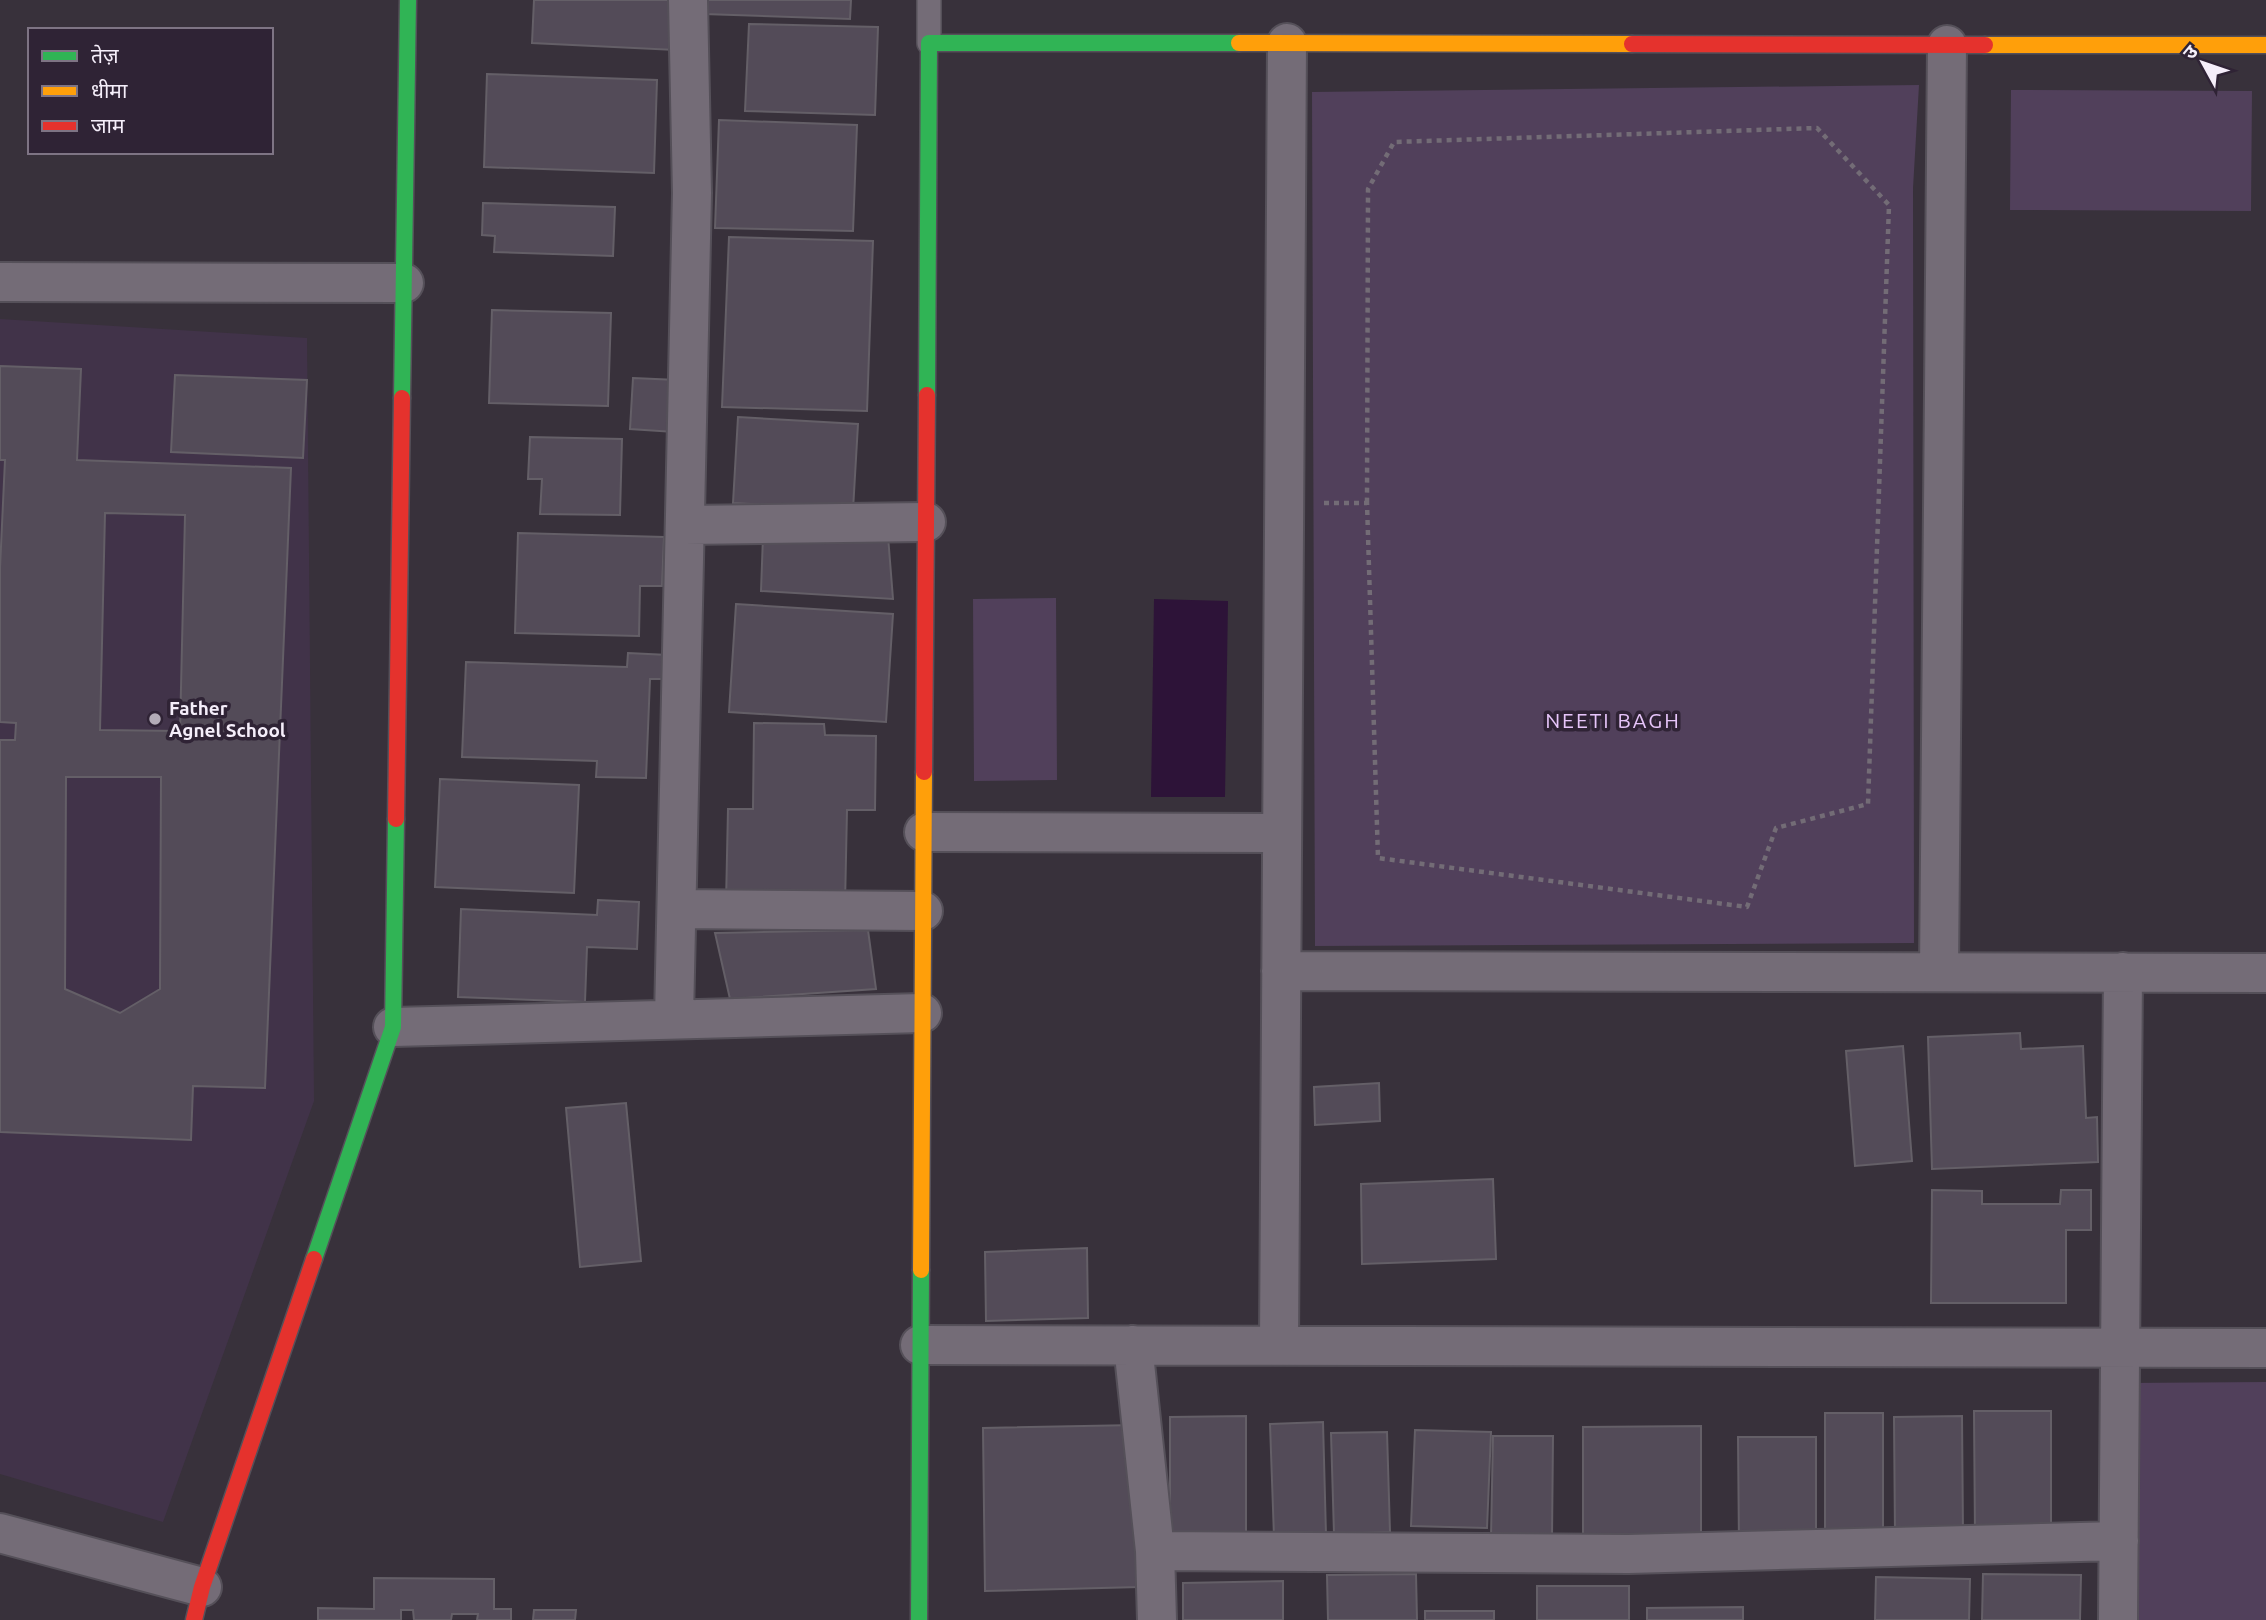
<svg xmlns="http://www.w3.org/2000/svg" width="2266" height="1620" font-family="Ubuntu,'Noto Sans Devanagari',sans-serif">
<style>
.built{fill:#413349}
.green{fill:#51405b}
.water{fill:#2d1338}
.building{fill:#534b58;stroke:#645f67;stroke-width:2;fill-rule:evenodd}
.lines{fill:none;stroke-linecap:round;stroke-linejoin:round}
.lane-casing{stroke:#555059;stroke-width:26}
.street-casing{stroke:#555059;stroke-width:42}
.fast-casing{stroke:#555059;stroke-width:19}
.slow-casing{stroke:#555059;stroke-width:19}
.jam-casing{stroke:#555059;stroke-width:19}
.path{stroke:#736c76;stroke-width:4.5;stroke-dasharray:5 5;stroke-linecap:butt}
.lane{stroke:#746c77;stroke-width:23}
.street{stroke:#746c77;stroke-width:38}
.fast{stroke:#30b455;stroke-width:16}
.slow{stroke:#ff9f0a;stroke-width:16}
.jam{stroke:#e5322d;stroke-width:16}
.poi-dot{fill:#b3acb7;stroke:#2f2335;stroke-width:2.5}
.labels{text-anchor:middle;stroke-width:7;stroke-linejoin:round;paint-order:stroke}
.poi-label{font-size:19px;font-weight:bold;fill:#f5eefa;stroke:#2f2335;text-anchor:start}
.neighbourhood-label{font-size:21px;letter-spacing:2px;fill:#e7c5fa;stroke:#2f2335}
</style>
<rect width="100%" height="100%" fill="#38313b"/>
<!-- built -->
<path class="built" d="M 0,319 L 307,338 L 314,1101 L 163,1522 L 0,1474 Z"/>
<!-- green -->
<path class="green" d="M 1919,85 L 1913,188 L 1914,943 L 1315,946 L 1312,92 Z
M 2011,90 L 2252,91 L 2251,211 L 2010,210 Z
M 1056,598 L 1057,780 L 974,781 L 973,599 Z
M 2266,1382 L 2266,1620 L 2131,1620 L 2128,1383 Z"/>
<!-- water -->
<path class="water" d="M 1154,599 L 1228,601 L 1225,797 L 1151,797 Z"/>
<!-- building -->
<path class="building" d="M 534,0 L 678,0 L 675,50 L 532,43 Z
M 705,0 L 851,0 L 850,19 L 704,14 Z
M 749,24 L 878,27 L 875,115 L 745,111 Z
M 487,74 L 657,80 L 654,173 L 484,167 Z
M 719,120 L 857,125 L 853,231 L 715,228 Z
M 483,203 L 615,207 L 613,256 L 494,252 L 495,236 L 482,235 Z
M 729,237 L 873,241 L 867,411 L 722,407 Z
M 492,310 L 611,313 L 608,406 L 489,403 Z
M 0,366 L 81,369 L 77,460 L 291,468 L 265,1088 L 193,1086 L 191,1140 L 0,1132 L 0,740 L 15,740 L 16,723 L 0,722 L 0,568 L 5,460 L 0,460 ZM 105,513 L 185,515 L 180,731 L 100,730 ZM 66,777 L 161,777 L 160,989 L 120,1013 L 65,989 Z
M 175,375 L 307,380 L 303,458 L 171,452 Z
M 633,378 L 677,380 L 674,432 L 630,429 Z
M 738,417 L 858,424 L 853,510 L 733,503 Z
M 530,437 L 622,439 L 620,515 L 540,514 L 542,479 L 528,479 Z
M 518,533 L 664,537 L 662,586 L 640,586 L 639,636 L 515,633 Z
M 763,536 L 888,536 L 893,599 L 761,591 Z
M 736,604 L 893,614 L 886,722 L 729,712 Z
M 628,653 L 668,655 L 667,679 L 650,679 L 646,778 L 596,777 L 597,761 L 462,757 L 466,662 L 627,667 Z
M 754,723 L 824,724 L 825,735 L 876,736 L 875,810 L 847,810 L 845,905 L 726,903 L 728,809 L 753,809 Z
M 440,779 L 579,785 L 574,893 L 435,887 Z
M 598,900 L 639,902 L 637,949 L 587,947 L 585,1002 L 458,997 L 461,909 L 597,915 Z
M 868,930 L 876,989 L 730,999 L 715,933 Z
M 2020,1033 L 2021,1049 L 2083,1046 L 2086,1118 L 2097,1117 L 2098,1162 L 1932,1169 L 1928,1037 Z
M 1903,1046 L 1912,1161 L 1855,1166 L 1846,1051 Z
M 1379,1083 L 1380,1121 L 1315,1125 L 1314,1087 Z
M 626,1103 L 641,1261 L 580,1267 L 566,1108 Z
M 1493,1179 L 1496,1259 L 1362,1264 L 1361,1184 Z
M 1932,1190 L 1982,1191 L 1982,1204 L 2060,1204 L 2061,1190 L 2091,1190 L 2091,1230 L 2066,1230 L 2066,1303 L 1931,1303 Z
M 1087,1248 L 1088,1318 L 986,1321 L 985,1252 Z
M 1974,1411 L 2051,1411 L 2051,1536 L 1975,1537 Z
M 1825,1413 L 1883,1413 L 1883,1535 L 1825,1536 Z
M 1246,1416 L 1246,1542 L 1170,1543 L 1170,1417 Z
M 1962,1416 L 1963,1535 L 1895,1535 L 1894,1417 Z
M 1323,1422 L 1326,1535 L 1274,1537 L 1270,1424 Z
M 1136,1425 L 1139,1587 L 985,1591 L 983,1428 Z
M 1701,1426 L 1701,1538 L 1583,1539 L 1583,1427 Z
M 1415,1430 L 1491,1432 L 1487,1528 L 1411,1526 Z
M 1387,1432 L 1390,1532 L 1334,1534 L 1331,1433 Z
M 1493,1436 L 1553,1436 L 1552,1538 L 1491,1537 Z
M 1738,1437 L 1816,1437 L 1816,1547 L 1739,1547 Z
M 1416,1574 L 1417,1620 L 1328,1620 L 1327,1575 Z
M 1983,1574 L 2081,1575 L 2080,1620 L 1982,1620 Z
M 1876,1577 L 1970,1579 L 1969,1620 L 1875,1620 Z
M 374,1578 L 494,1579 L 494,1609 L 511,1609 L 511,1620 L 477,1620 L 478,1614 L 452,1614 L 451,1620 L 414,1620 L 413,1610 L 401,1610 L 401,1620 L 318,1620 L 318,1608 L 374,1609 Z
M 1283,1581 L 1283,1620 L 1183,1620 L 1183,1583 Z
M 1537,1586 L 1629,1586 L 1629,1620 L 1537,1620 Z
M 1743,1607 L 1743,1620 L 1647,1620 L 1647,1608 Z
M 534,1610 L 576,1610 L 575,1620 L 533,1620 Z
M 1425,1611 L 1494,1611 L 1494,1620 L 1425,1620 Z"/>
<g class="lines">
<defs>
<path id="lane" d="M 929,43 L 929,0"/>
<path id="street" d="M 0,282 L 404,283
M 685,525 L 926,522
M 924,832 L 1282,833
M 677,909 L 923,911
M 1281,971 L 2266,973
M 1939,972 L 1947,45
M 674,1018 L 692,193 L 688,0
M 393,1027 L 922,1013
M 920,1345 L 2266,1348
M 1133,1345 L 1155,1551 L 1157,1620
M 1279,1345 L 1287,43
M 0,1533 L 202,1587
M 1155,1551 L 1628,1554 L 2119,1541
M 2118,1620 L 2123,972"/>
<path id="fast" d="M 927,395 L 929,43 L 1239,43
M 402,398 L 408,0
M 314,1259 L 393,1027 L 396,819
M 919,1620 L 921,1270"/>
<path id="slow" d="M 1239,43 L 1632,44
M 1985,45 L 2266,45
M 921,1270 L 924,772"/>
<path id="jam" d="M 1632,44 L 1985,45
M 924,772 L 927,395
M 396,819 L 402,398
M 194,1620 L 202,1587 L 314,1259"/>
</defs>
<!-- lane casing -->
<use href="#lane" class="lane-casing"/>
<!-- street casing -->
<use href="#street" class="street-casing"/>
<!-- fast casing -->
<use href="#fast" class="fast-casing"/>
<!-- slow casing -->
<use href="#slow" class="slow-casing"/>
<!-- jam casing -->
<use href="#jam" class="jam-casing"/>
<!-- path -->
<path class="path" d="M 1324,503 L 1367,503 L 1378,858 L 1747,907 L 1776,828 L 1868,804 L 1889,205 L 1817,128 L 1394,142 L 1368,189 L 1367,503"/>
<!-- lane -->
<use href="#lane" class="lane"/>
<!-- street -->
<use href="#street" class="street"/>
<!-- fast -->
<use href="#fast" class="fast"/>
<!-- slow -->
<use href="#slow" class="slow"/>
<!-- jam -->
<use href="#jam" class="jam"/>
</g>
<!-- markers -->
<circle class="poi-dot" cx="155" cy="719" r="7"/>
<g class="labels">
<!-- poi labels -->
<g class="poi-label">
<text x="169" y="715">Father<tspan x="169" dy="22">Agnel School</tspan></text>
</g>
<!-- neighbourhood labels -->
<g class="neighbourhood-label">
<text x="1613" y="728">NEETI BAGH</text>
</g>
</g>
<!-- legend -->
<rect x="28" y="28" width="245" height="126" fill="#2f2335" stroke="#7e7484" stroke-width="2"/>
<rect x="42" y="51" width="35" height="10" fill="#30b455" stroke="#7e7484" stroke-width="2"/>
<text x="91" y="63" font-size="21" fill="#f5eefa">तेज़</text>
<rect x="42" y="86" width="35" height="10" fill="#ff9f0a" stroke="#7e7484" stroke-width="2"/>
<text x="91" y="98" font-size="21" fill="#f5eefa">धीमा</text>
<rect x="42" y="121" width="35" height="10" fill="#e5322d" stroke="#7e7484" stroke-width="2"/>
<text x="91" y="133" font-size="21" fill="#f5eefa">जाम</text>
<!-- north arrow -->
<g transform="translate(2203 63) rotate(310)" stroke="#2f2335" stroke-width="5" paint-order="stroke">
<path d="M0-5L12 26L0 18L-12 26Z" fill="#f5eefa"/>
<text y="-10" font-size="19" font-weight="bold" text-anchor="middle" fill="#f5eefa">उ</text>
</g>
</svg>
